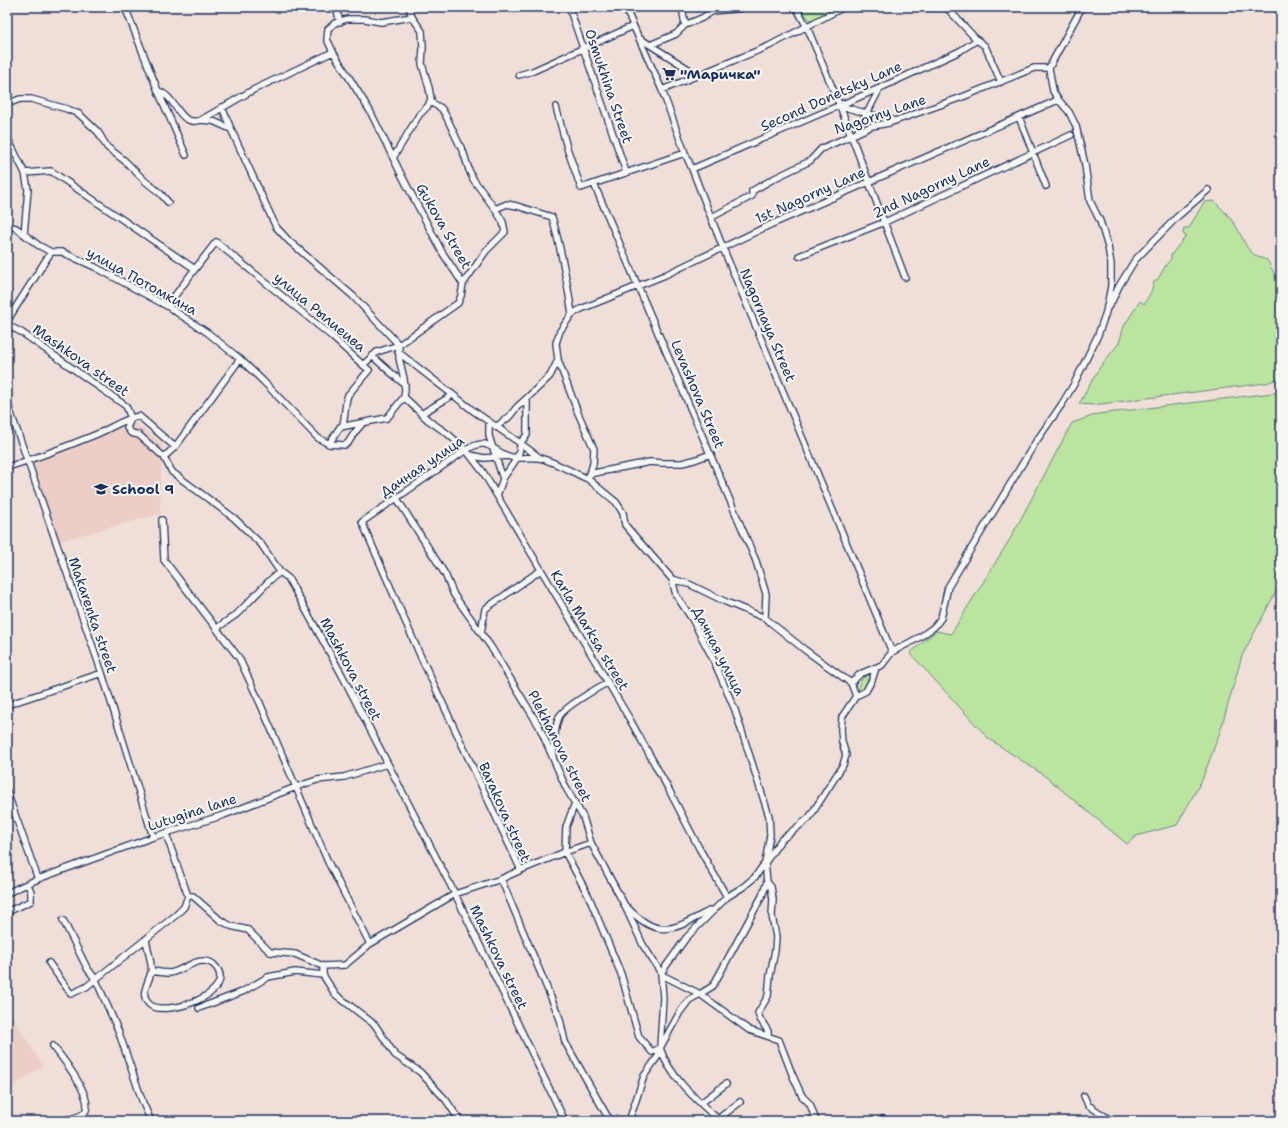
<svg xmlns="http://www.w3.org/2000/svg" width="1288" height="1128" font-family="'Shantell Sans',sans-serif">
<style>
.built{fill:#eccec7}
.green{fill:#bbe4a1;stroke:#6b8a80}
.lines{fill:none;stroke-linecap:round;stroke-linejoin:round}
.street-casing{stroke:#1b2f5e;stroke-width:8}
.street{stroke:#f6f6f2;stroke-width:5.5}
.labels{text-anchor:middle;stroke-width:4;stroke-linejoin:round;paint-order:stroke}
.poi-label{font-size:14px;font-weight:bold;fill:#1b2f5e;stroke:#f6f6f2;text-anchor:start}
.street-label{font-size:14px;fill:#1b2f5e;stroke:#f6f6f2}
</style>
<rect width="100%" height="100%" fill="#f0dfd9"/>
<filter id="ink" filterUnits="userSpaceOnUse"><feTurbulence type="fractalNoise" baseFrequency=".025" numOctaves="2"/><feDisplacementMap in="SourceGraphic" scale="8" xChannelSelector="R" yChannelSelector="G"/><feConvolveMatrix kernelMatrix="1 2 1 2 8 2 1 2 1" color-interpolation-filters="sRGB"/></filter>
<g filter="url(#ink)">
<!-- built -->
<path class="built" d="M 133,421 L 162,443 L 160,514 L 59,541 L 32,464 Z
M 7,1008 L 43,1066 L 7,1090 Z"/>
<!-- green -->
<path class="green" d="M 801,7 L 833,7 L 832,10 L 814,21 C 807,20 804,12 801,7 Z
M 1214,201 C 1221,208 1228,214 1233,222 C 1246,239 1243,254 1267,260 L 1281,286 L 1281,378 L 1266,383 L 1093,405 L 1079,404 L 1100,367 L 1119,343 L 1124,326 L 1140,301 L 1144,304 L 1151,292 L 1154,282 L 1158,279 L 1166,265 L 1171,259 L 1171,255 L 1186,236 L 1183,234 L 1184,228 L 1189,228 L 1204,202 Z
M 1281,392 L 1281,582 L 1242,656 L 1220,732 L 1202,780 L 1177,825 L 1136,836 L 1127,844 L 1046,777 L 988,738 L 910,653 L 936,631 L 951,634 L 1010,539 L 1072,423 L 1098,414 Z
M 873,673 L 863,690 L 862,690 L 858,693 C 858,681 862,677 873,673 Z"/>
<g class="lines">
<defs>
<path id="street" d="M 125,7 L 158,91 L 186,155
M 336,7 L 340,22
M 515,7 L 516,9
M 569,7 L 626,172
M 625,7 L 662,90 L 685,153 L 692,169 L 723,248 L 892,652
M 682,7 L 685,25
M 796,7 L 807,27 L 840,106 L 905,277
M 917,7 L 949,8
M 946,7 L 977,40 L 985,46 L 1001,82
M 639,38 L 698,75
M 650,45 L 676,34 L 685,25 L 702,18 L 713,11 L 742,8
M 519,75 L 533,71 L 633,26
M 662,90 L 769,46 L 844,7
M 158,91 C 177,96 178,128 201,120
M 430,102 L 441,108 L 445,114 L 464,154 L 469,170 L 473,179 L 495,209
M 7,104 L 20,99 L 31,99 L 67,109 L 79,114 L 98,132 L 107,147 L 125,161 L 145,181 L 160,193 L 168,202
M 840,106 L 895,121
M 222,107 L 231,129
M 556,107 L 567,148 L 581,188 L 685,153
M 1019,117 L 1046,186
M 857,133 L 880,88
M 7,137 L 25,173
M 393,158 L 419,115 L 428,106 L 431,99 L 429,88 L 422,64 L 423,47 L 422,31 L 412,17 L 409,7
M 692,169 L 880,88 L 960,51 L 977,40
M 594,184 L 756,561 L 766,594 L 765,618
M 712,217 L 752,196 L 752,191 L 775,178 L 810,161 L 821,149 L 872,126 L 889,123 L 909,116 L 965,96 L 1034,68 L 1049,68
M 7,225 L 16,228 L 38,245 L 51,252 L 62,252 L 95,267 L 167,306 L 208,333 L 240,359 L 263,381 L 318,438 L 329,444 L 345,445 L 348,443 L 355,432 L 363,423
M 24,234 L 28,190 L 25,173 L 51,171 L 195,269 L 216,242 L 330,335 L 363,365 L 377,352 L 399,345 L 353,296 L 289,241 L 276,227 L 231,129 L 213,121 L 201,120 L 253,90 L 333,52
M 799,256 L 885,222 L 1071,135
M 463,284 L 486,251 L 505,232 L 503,222 L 495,209 L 507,204 L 517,206 L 552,217 C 561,249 567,281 572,314
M 167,306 L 195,269
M 1108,307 L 1112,301 L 1119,286 L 1135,260 L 1177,217 L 1208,190
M 7,321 L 51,252
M 7,325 L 21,332 L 126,406 L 131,418 L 127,428 L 131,433 L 139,435 L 164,457 L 172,472 L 234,518 L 261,544 L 280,572 L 288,578 L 342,675 L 455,894 L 565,1121
M 398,352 L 475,412 L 520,443 L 527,435 L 527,398 L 550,376 L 558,360
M 372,356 L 405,385
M 404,397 L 428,420 L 448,434 L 466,450 L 483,472 L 629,718 L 668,788 L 699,848 L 727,897
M 7,402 L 102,673 L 153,837
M 421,414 L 453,395
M 489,422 L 489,436 L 503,479
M 342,427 C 346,417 344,405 348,395 L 369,370 L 363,365
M 496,427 L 509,417 L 517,407 L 527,398
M 520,443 L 540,458
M 329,444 L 340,427 L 387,418 L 404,397 L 405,390 L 404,379 L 399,358 L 399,345 L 458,303 L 461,296 L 463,284 L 442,252 L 402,176 L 370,111 L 333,52 L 327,39 L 328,29 L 335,23 L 347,19 L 365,19 L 381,22 L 412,17
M 470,455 L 484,458 L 508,456
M 164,457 L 175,447 L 240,359
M 7,467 C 38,458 67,446 97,434 C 111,428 124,419 139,416 L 175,447
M 589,474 L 650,462 L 662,463 L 682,463 L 694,460 L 711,454
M 588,479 C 576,474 551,460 539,458 C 530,457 520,459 511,457 C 491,452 490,435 466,450 L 362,522 L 420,655 L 521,870 L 501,879 L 560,1019 L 565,1042 L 606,1114 L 611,1121
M 497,495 C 500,489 501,483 504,477 C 511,466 521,457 520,443
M 396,497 L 445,574 L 454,595 L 491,647 L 539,726 L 566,788 L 583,817 L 591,843 L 623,902 L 643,945 L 661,973
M 162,520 L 164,560 L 239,658 L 260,703 L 328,862 L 370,944
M 672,579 L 689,584 L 726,602 L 765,618 L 805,650 L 851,683 L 856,696
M 217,628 L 237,614 L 270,580 L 280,572
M 481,633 L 485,609 L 541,570
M 851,683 L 860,674 L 882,665 L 892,652 L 920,637 L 934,627 L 941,618 L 948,587 L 1035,443 L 1062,404 L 1074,384 L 1098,335 L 1106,312 L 1111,286 L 1111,264 L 1108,247 L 1100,221 L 1090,201 L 1085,165 L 1076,126 L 1069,112 L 1057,98 L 1053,91 L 1049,68 L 1082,7
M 7,705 L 102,673
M 553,757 C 554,744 554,729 559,717 C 563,708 597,688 607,683
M 7,792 L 38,879
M 575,803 L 566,827 L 565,852 L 589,897 L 621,974 L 639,1037 L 652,1052 L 660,1048 L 680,1012 L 689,1000 L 700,994 L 749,1030 L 779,1040 L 792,1074 L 802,1096 L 810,1104 L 816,1121
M 521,870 L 565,852 L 591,843
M 767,882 L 771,887 L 773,899 L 772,916 L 776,937 L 775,950 L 770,976 L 768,996 L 758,1013 L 760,1019 L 768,1031 L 768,1036
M 7,893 L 38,879 L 153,837 L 224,815 L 296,787 L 317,780 L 344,777 L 387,764
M 188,896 L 193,896 L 220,920 L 231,926 L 248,930 L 270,952 L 295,954 L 323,966 L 345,965 L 370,944 L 455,894 L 501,879
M 627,907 C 659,942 676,928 711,910
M 7,912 L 31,901 L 31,892 L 28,884
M 63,920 L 87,968 L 96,980 L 118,1030 L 143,1103 L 151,1121
M 146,939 C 147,948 153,965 151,972 C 149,983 139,994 149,1004 C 163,1019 244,992 213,964 C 200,954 183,971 170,973 C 164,973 158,972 152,971
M 49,963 L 71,994 L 86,987 L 176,915 L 184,907 L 188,896 L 166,834
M 323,966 L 323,975 L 335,994 L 375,1025 L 395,1055 L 420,1072 L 446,1100 L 460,1121
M 662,975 L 700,994 L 713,986 L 762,896 L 767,882 L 765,863 L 770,835 L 769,816 L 735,710 L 713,659 L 692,619 L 676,595 L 672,579 L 625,525 L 623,513 L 616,502 L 588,479 L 593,464 L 594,449 L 578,413 L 558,360 L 556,343 L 560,331 L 572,314 L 581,309 L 665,275 L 772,224 L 1058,100
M 199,1008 L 242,992 L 268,977 L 295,972 L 323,975
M 53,1046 C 61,1056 97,1101 84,1113 C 78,1119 66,1119 58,1121
M 1084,1096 L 1088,1105 L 1112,1121
M 701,1103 L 726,1084
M 718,1119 L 740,1102
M 883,1119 L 883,1121
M 7,1120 L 10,1121
M 629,1121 L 644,1076 L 661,1052
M 720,1121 C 698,1101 670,1078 660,1048 L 663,998 L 661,973 L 686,938 L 727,897 L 743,887 L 755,877 L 781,840 L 809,818 L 843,765 L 846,755 L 842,742 L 841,730 L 842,717 L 856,696 L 866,691 L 872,680 L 876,668"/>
</defs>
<!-- street casing -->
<use href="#street" class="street-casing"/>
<!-- street -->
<use href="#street" class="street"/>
</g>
</g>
<!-- icons -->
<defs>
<symbol id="supermarket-bare" viewBox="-9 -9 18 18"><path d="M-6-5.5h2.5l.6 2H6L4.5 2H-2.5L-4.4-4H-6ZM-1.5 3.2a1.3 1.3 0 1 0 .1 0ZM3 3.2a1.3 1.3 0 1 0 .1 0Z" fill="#1b2f5e" stroke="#f6f6f2" stroke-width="2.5" paint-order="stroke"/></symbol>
<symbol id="school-bare" viewBox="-9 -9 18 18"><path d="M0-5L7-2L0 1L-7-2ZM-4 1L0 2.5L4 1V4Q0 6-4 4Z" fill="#1b2f5e" stroke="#f6f6f2" stroke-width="2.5" paint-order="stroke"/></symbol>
</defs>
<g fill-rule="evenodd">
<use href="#supermarket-bare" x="659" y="64" width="20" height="20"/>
<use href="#school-bare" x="91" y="479" width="20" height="20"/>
</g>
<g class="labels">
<!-- poi labels -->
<g class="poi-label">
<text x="680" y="79">"Маричка"</text>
<text x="112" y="494">School 9</text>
</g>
<!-- street labels -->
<g class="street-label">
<text transform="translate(609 86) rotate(71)" y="5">Osmukhina Street</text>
<text transform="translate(831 96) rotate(-24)" y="5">Second Donetsky Lane</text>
<text transform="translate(880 114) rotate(-19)" y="5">Nagorny Lane</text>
<text transform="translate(931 187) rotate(-25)" y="5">2nd Nagorny Lane</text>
<text transform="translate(810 195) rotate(-24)" y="5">1st Nagorny Lane</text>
<text transform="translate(444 226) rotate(60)" y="5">Gukova Street</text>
<text transform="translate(142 281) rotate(29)" y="5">улица Потомкина</text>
<text transform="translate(320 312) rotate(40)" y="5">улица Рылиеива</text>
<text transform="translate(768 325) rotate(67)" y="5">Nagornaya Street</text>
<text transform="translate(81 360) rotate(35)" y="5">Mashkova street</text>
<text transform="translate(698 394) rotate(67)" y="5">Levashova Street</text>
<text transform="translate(422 466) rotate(-34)" y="5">Дачная улица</text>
<text transform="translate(93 615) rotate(71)" y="5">Makarenka street</text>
<text transform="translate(590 630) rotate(59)" y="5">Karla Marksa street</text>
<text transform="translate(719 651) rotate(63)" y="5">Дачная улица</text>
<text transform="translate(351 669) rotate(62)" y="5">Mashkova street</text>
<text transform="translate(560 746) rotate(63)" y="5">Plekhanova street</text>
<text transform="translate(192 812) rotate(-18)" y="5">Lutugina lane</text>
<text transform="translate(505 812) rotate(66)" y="5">Barakova street</text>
<text transform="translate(499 957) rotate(64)" y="5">Mashkova street</text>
</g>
</g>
<!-- margin -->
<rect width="1288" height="1128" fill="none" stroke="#f6f6f2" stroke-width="24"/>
<rect x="12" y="12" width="1264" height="1104" fill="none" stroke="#1b2f5e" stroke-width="1.5" filter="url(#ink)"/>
</svg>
